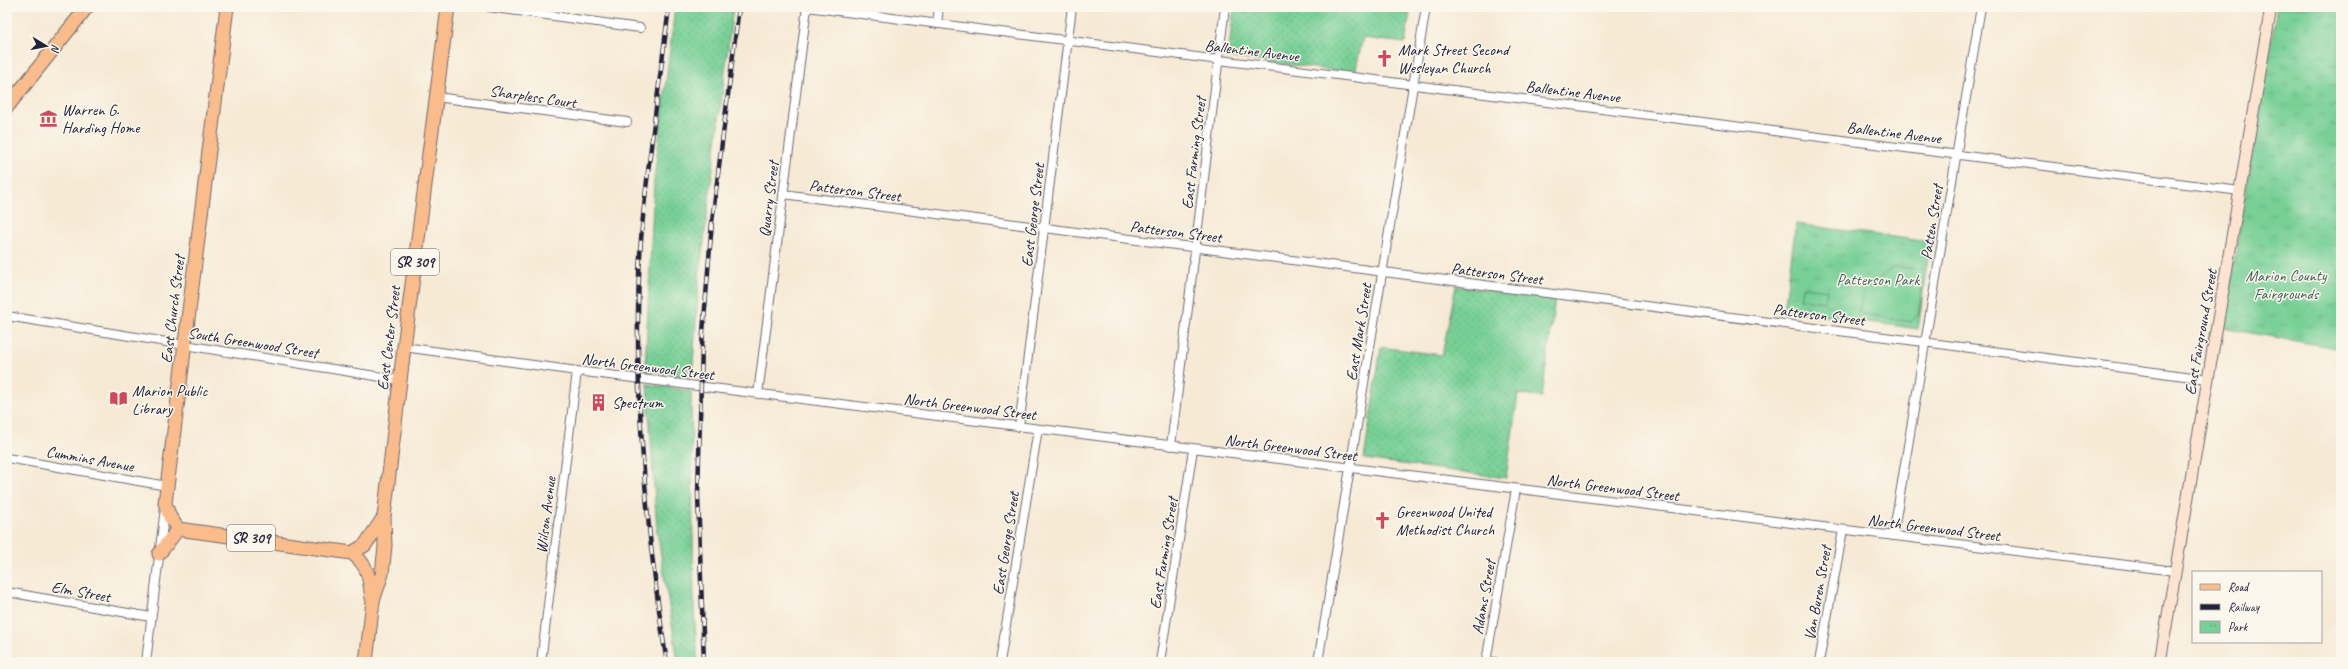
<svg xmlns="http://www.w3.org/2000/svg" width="2348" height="669" font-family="Caveat,sans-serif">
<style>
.grass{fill:url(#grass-dots);stroke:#4d7968}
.park{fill:url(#park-tufts);stroke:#4d7968}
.pitch{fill:#78d096;stroke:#4d7968}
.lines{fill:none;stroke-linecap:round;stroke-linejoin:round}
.street-casing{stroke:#6c6871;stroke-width:10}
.secondary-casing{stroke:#6c6871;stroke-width:13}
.primary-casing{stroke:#6c6871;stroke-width:15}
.street{stroke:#fff;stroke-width:8}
.secondary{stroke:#fde4d1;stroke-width:11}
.primary{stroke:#fabc8b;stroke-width:13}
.rail-casing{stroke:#22223b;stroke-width:4.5}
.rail{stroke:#fbf7ec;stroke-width:3;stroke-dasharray:9;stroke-linecap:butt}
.labels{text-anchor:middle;stroke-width:3;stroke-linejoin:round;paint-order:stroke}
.shield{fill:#fbf7ec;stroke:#636270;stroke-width:1}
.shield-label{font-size:15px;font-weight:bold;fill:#22223b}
.poi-label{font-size:16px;fill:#22223b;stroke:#fbf7ec;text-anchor:start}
.street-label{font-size:16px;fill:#22223b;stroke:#fbf7ec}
.park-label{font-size:16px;fill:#405f5b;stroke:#fbf7ec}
</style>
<defs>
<pattern id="grass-dots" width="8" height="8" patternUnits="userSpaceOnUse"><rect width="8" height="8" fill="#78d096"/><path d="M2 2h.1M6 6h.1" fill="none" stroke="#68b282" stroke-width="1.8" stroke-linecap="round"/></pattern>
<pattern id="park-tufts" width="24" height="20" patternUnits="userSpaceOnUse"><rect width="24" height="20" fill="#78d096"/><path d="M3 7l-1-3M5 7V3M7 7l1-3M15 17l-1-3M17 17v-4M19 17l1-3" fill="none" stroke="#68b282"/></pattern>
</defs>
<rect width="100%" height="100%" fill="#fbf7ec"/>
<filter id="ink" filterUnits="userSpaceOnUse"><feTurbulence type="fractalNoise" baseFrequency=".025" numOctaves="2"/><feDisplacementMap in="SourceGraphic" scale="8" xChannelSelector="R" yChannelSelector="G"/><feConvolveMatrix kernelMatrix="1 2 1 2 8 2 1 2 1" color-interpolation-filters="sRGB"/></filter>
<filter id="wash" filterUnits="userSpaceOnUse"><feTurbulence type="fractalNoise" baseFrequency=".012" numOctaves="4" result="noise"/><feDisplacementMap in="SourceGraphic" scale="16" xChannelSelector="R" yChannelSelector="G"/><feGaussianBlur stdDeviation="0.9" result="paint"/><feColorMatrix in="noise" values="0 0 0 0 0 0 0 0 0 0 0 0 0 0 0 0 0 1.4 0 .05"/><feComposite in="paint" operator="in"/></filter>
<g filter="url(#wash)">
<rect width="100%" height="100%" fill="#f6ead5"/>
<!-- grass -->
<path class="grass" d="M 675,7 L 733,7 L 699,280 L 692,378 L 645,371 L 654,181 Z
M 1234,7 L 1411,7 L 1405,43 L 1363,38 L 1355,73 L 1228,57 Z
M 1456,286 L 1555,299 L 1542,397 L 1518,394 L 1506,478 L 1364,459 L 1381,347 L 1442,355 Z
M 647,384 L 691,391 L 694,612 L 698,662 L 678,662 L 657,531 Z"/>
<!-- park -->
<path class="park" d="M 2277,7 L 2341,7 L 2341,349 L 2223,328 Z
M 1796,224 L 1930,242 L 1918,329 L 1784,310 Z"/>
<!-- pitch -->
<path class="pitch" d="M 1893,267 L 1924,269 L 1919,314 L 1911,322 L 1858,313 L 1864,291 Z
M 1802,287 L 1827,290 L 1825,302 L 1800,299 Z"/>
</g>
<g filter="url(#ink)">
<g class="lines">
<defs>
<path id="street" d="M 488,7 L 640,28
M 807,7 L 2240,191
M 937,24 L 939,7
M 436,97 L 627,122
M 783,194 L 2208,379
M 7,316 L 400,380
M 404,347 L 577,371 L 2175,571
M 758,394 L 807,7
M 1019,427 L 1072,7
M 1171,446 L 1225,7
M 7,458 L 167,486
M 1893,536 L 1981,7
M 7,592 L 151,617
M 1486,661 L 1495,662
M 146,662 L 165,508
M 541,662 L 577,371
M 1000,662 L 1038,429
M 1160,662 L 1193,449
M 1318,662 L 1426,7
M 1486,662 L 1516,489
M 1819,662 L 1843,530"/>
<path id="secondary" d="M 2160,662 L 2271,7"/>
<path id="primary" d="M 227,7 L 165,503 L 170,517 L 178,529 L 352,553 L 365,545 L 384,517
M 7,107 L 87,7
M 352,553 C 369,566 369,578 372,598
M 159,554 L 178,529
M 366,662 L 373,601 L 382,574 L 385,546 L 384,517 L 404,347 L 448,7"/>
</defs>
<!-- street casing -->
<use href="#street" class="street-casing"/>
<!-- secondary casing -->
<use href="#secondary" class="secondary-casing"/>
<!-- primary casing -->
<use href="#primary" class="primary-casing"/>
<!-- street -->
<use href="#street" class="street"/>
<!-- secondary -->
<use href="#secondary" class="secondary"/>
<!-- primary -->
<use href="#primary" class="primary"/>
<defs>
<path id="rail" d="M 667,662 C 660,624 656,586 651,547 C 640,441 633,334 642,227 C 649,154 660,80 669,7
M 704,662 L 698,495 L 702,345 L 712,222 L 739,7"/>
</defs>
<!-- rail casing -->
<use href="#rail" class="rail-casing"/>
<!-- rail -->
<use href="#rail" class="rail"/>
</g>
</g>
<!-- icons -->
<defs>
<symbol id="church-bare" viewBox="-9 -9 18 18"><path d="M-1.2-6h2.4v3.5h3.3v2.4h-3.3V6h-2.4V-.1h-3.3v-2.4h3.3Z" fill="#d1495b" stroke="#fbf7ec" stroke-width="2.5" paint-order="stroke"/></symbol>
<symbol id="museum-bare" viewBox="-9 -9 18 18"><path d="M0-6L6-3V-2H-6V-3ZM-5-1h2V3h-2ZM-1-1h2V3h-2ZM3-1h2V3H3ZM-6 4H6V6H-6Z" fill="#d1495b" stroke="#fbf7ec" stroke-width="2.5" paint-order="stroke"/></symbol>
<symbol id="library-bare" viewBox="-9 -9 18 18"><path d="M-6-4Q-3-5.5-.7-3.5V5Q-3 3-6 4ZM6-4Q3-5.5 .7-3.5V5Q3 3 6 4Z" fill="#d1495b" stroke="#fbf7ec" stroke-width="2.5" paint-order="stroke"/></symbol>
<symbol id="building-bare" viewBox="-9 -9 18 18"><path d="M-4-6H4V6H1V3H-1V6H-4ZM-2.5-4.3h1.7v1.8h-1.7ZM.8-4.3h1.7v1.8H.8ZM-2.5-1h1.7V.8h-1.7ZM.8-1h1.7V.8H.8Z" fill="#d1495b" stroke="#fbf7ec" stroke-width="2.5" paint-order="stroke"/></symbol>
</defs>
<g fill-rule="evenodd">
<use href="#church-bare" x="1372" y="46" width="25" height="25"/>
<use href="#museum-bare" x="36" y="106" width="25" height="25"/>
<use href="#library-bare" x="106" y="386" width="25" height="25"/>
<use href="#building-bare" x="586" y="390" width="25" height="25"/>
<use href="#church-bare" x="1370" y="508" width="25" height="25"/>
</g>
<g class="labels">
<!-- shield labels -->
<g class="shield">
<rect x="391" y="249" width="48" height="26" rx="3"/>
<rect x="227" y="525" width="48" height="26" rx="3"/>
</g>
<g class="shield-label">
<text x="415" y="267">SR 309</text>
<text x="251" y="543">SR 309</text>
</g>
<!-- poi labels -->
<g class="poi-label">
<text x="1398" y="55">Mark Street Second<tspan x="1398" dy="18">Wesleyan Church</tspan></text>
<text x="62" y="115">Warren G.<tspan x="62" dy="18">Harding Home</tspan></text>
<text x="132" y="396">Marion Public<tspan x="132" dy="18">Library</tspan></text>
<text x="612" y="408">Spectrum</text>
<text x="1396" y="517">Greenwood United<tspan x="1396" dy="18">Methodist Church</tspan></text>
</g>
<!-- street labels -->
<g class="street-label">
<text transform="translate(1252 50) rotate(7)" y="6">Ballentine Avenue</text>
<text transform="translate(1573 91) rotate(7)" y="6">Ballentine Avenue</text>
<text transform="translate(533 96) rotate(8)" y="6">Sharpless Court</text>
<text transform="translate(1894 132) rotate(7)" y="6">Ballentine Avenue</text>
<text transform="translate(1193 153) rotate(-83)" y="6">East Farming Street</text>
<text transform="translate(855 190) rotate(7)" y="6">Patterson Street</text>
<text transform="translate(768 199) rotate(-83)" y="6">Quarry Street</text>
<text transform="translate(1032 215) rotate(-83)" y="6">East George Street</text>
<text transform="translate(1931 222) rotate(-81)" y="6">Patten Street</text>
<text transform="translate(1176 231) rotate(7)" y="6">Patterson Street</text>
<text transform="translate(1497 273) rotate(7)" y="6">Patterson Street</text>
<text transform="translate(172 309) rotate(-83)" y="6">East Church Street</text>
<text transform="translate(1819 314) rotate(7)" y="6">Patterson Street</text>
<text transform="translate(1358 332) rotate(-81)" y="6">East Mark Street</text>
<text transform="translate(2200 332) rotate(-80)" y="6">East Fairground Street</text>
<text transform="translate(388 338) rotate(-83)" y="6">East Center Street</text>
<text transform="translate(253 342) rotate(9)" y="6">South Greenwood Street</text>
<text transform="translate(648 366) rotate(7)" y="6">North Greenwood Street</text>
<text transform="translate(970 406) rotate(7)" y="6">North Greenwood Street</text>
<text transform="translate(1291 447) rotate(7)" y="6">North Greenwood Street</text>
<text transform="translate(90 458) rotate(10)" y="6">Cummins Avenue</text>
<text transform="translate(1613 487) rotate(7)" y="6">North Greenwood Street</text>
<text transform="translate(545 515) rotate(-83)" y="6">Wilson Avenue</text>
<text transform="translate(1934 527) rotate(7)" y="6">North Greenwood Street</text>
<text transform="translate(1005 543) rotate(-81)" y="6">East George Street</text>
<text transform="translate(1163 553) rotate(-81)" y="6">East Farming Street</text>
<text transform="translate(81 591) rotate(10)" y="6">Elm Street</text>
<text transform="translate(1817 593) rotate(-80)" y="6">Van Buren Street</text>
<text transform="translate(1483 597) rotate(-80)" y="6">Adams Street</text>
</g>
<!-- park labels -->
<g class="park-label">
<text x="2286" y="281">Marion County<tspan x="2286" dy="18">Fairgrounds</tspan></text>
<text x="1878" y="285">Patterson Park</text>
</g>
</g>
<!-- margin -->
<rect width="2348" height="669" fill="none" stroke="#fbf7ec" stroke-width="24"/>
<!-- legend -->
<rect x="2192" y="571" width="130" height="72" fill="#fbf7ec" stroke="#a4a2a5"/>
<rect x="2200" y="584" width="20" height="6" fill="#fabc8b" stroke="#a4a2a5"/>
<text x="2228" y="591" font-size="12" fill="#22223b">Road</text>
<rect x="2200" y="604" width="20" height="6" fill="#22223b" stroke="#a4a2a5"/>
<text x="2228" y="611" font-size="12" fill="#22223b">Railway</text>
<rect x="2200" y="621" width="20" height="12" fill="url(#park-tufts)" stroke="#a4a2a5"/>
<text x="2228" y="631" font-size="12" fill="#22223b">Park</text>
<!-- north arrow -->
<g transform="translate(46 46) rotate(100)" stroke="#fbf7ec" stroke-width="3" paint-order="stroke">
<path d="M0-3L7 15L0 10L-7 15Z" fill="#22223b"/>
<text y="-6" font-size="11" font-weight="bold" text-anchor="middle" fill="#22223b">N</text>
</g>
</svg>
